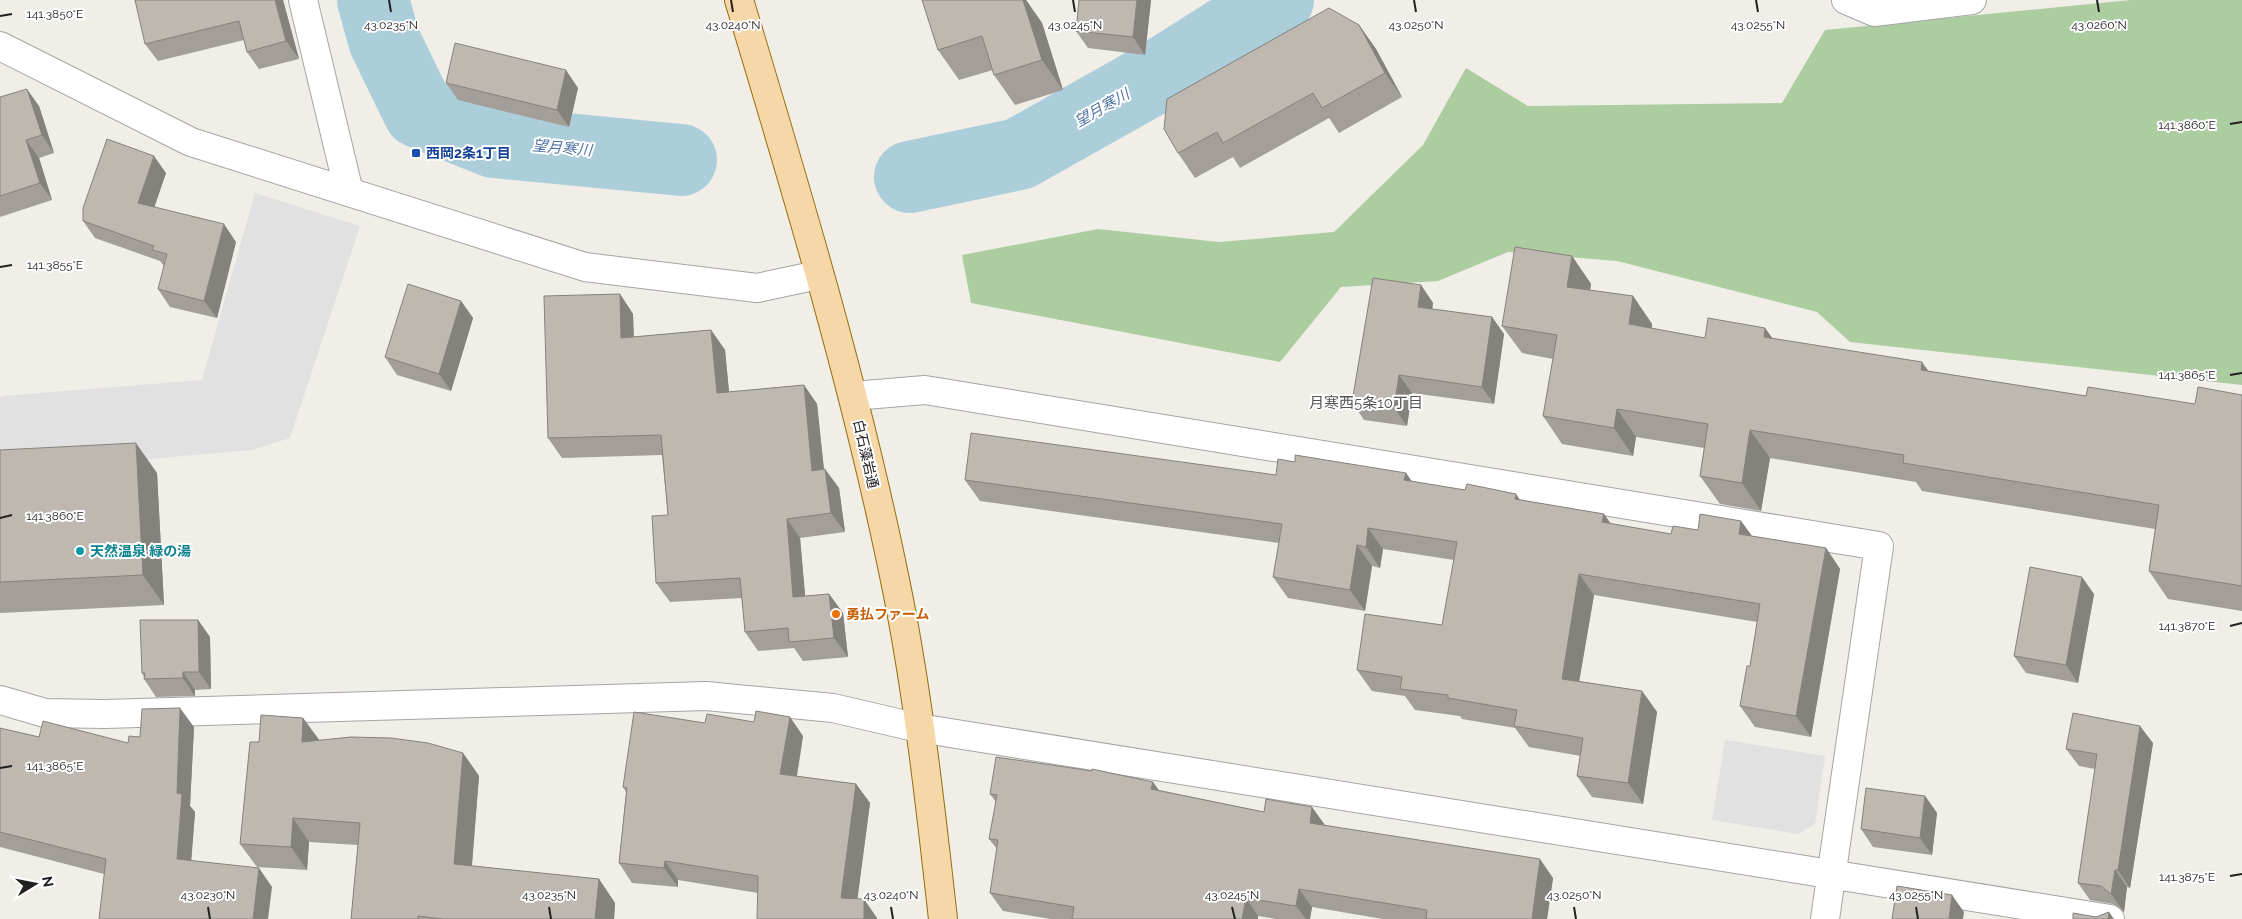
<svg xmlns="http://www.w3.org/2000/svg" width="2242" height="919" font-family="Raleway,'Noto Sans JP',sans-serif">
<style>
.forest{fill:#abcda0}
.parking{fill:#e1e1e1}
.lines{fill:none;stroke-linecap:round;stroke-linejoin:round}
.river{stroke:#accedb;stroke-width:72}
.minor-casing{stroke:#a5a5a5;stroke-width:30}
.major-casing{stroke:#936d0b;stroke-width:30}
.minor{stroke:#fff;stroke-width:28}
.major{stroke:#f6d8a8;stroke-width:28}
.wall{fill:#a39e98}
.shaded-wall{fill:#85817c}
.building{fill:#beb8b1;stroke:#85817c}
.ticks{fill:none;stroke:#212121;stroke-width:2}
.transit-dot{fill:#1a4fb4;stroke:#fff;stroke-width:2}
.culture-dot{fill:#0f9aa8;stroke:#fff;stroke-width:2}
.food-dot{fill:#e8710a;stroke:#fff;stroke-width:2}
.labels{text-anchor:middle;stroke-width:4;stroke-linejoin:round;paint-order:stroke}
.transit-label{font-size:14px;font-weight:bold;fill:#164399;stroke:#fff;text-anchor:start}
.street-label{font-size:14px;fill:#212121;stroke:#fff}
.culture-label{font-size:14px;font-weight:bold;fill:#0d838f;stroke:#fff;text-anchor:start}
.food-label{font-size:14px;font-weight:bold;fill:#c56008;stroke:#fff;text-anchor:start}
.water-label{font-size:15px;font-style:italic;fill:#5075a3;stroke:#fff}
.neighbourhood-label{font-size:15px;fill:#545454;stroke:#fff}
.ticks-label{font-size:12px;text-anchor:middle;fill:#212121;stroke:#fff;stroke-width:4;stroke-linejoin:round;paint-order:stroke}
</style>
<rect width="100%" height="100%" fill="#f1eee8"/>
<!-- forest -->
<path class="forest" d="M 2131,0 L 2242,0 L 2242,385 L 1850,342 L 1817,312 L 1617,261 L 1508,252 L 1438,281 L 1341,287 L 1280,362 L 971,303 L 962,255 L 1098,229 L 1219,242 L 1334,232 L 1423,145 L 1466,68 L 1528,106 L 1782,103 L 1825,30 Z"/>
<!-- parking -->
<path class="parking" d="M 255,193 L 360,226 L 290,438 L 252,450 L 0,472 L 0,397 L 3,396 L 202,380 Z
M 1725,740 L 1825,756 L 1815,824 L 1798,834 L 1712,820 Z"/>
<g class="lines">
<!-- river -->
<path class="river" d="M 373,0 L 384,40 L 419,112 L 494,142 L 681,160
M 910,177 L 1019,154 L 1163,73 L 1278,0"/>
<defs>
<path id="minor" d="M 303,0 L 349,192
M 1846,0 L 1874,12 L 1972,0
M 0,46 L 191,142 L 585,267 L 757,288 L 818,275
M 853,396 L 925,390 L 1879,546 L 1825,919
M 0,700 L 45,713 L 105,714 L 706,696 L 833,708 L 919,728 L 2110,919"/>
<path id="major" d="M 739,0 C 798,196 858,394 898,595 C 919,701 931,812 943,919"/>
</defs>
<!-- minor casing -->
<use href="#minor" class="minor-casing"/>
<!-- major casing -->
<use href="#major" class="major-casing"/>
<!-- minor -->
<use href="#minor" class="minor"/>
<!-- major -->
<use href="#major" class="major"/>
</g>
<!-- wall -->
<path class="wall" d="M 283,0 L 299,59 L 259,69 L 247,52 L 244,40 L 158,61 L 145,44 Z
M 922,0 L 1026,0 L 1042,23 L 1063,90 L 1015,105 L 994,75 L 993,70 L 959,80 L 938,50 Z
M 1079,0 L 1151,0 L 1145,55 L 1088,48 L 1076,31 Z
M 1359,25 L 1376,49 L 1402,97 L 1339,133 L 1329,118 L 1240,168 L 1233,157 L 1195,178 L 1178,153 Z
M 446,83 L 578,88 L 569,127 L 458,100 Z
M 0,97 L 39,106 L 54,153 L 39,158 L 52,200 L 0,217 Z
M 166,173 L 154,207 L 236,242 L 217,318 L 170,307 L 158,289 L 164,266 L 160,261 L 95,238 L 83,221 Z
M 1572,256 L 1591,284 L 1590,290 L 1633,296 L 1652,324 L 1652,329 L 1705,338 L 1765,328 L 1772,338 L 1929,371 L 2086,396 L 2195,404 L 2242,395 L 2242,611 L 2168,599 L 2149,571 L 2155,529 L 1922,491 L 1916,482 L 1770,458 L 1761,511 L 1720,504 L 1700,476 L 1704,448 L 1636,437 L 1633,456 L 1562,444 L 1543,416 L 1553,359 L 1522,353 L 1502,326 Z
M 1421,285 L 1433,303 L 1432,309 L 1492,317 L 1504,334 L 1494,404 L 1412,393 L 1407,426 L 1364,420 L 1352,402 Z
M 620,294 L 633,314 L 634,337 L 711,330 L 725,350 L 729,392 L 804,385 L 817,404 L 824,469 L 839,488 L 845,532 L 800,538 L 805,596 L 829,594 L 843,613 L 848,657 L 803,661 L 794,648 L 758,651 L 745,632 L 742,598 L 670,602 L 656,583 L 668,515 L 662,455 L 562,458 L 548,438 Z
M 461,301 L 473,318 L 451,391 L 397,375 L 385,357 Z
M 0,450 L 157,473 L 164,605 L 0,613 Z
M 1295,462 L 1406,473 L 1411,481 L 1465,490 L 1516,494 L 1519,500 L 1604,514 L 1611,524 L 1671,534 L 1698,530 L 1741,521 L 1752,536 L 1826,548 L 1840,569 L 1811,737 L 1755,727 L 1740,706 L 1750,666 L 1757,622 L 1594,595 L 1579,681 L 1642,691 L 1657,712 L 1643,804 L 1592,797 L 1577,776 L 1581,756 L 1529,747 L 1515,728 L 1462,719 L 1460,716 L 1415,710 L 1405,696 L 1372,691 L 1357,670 L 1442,625 L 1454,560 L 1383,549 L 1380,568 L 1372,566 L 1365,611 L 1288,598 L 1273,577 L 1279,543 L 980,501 L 965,480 L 1276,475 Z
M 2094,594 L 2078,683 L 2026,673 L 2014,656 Z
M 198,620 L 210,637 L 211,689 L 195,690 L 195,696 L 156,697 L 144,679 L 144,677 L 142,673 Z
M 303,718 L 319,740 L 463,753 L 479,776 L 472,866 L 599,879 L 615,903 L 614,919 L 351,919 L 358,845 L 309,842 L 307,870 L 257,867 L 240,844 L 259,742 Z
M 194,727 L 190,806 L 195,812 L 191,860 L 272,887 L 104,874 L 0,847 L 0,728 L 39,737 L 128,743 L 140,737 Z
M 803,736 L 797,776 L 856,784 L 870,803 L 857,899 L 877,918 L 758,893 L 678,880 L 678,887 L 632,883 L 619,863 L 626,792 L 623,787 Z
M 2153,743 L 2130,888 L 2127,887 L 2124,912 L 2113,904 L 2090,900 L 2078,883 L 2095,769 L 2079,766 L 2066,749 Z
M 1159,790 L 1325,825 L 1553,878 L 1547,919 L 1383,919 L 1312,907 L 1310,919 L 1276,919 L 1258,916 L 1258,919 L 1051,919 L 1003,911 L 990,893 L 997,849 L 989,839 L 996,802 L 990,794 Z
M 1925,796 L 1937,813 L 1932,855 L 1873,847 L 1861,829 Z"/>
<!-- shaded-wall -->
<path class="shaded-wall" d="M 275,0 L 283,0 L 299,59 L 286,41 Z
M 1023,0 L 1026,0 L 1042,23 L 1063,90 L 1042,60 Z
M 1137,0 L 1151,0 L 1145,55 L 1133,37 Z
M 1359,25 L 1376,49 L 1402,97 L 1385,73 Z
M 566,70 L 578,88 L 569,127 L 557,110 Z
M 27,89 L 39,106 L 54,153 L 42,135 Z
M 26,140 L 39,158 L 52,200 L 40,183 Z
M 154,156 L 166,173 L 150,220 L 138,203 Z
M 224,224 L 236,242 L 217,318 L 204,301 Z
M 1572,256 L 1591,284 L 1586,315 L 1567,287 Z
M 1421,285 L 1433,303 L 1430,324 L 1418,307 Z
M 620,294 L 633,314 L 634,358 L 621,338 Z
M 1633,296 L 1652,324 L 1648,352 L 1629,324 Z
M 461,301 L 473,318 L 451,391 L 439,374 Z
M 1492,317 L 1504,334 L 1494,404 L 1482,387 Z
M 1765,328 L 1785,356 L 1764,337 Z
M 711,330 L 725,350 L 731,412 L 717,393 Z
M 1922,362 L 1942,390 L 1921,370 Z
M 1399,375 L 1412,393 L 1407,426 L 1394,408 Z
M 804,385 L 817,404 L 826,490 L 812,471 Z
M 1617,409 L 1636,437 L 1633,456 L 1614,428 Z
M 1750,430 L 1770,458 L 1761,511 L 1742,483 Z
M 136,443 L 157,473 L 164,605 L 143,575 Z
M 825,469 L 839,488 L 845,532 L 831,513 Z
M 1406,473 L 1421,494 L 1404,480 Z
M 1516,494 L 1530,515 L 1515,499 Z
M 1604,514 L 1618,535 L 1602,522 Z
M 787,519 L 800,538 L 807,616 L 793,597 Z
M 1741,521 L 1756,542 L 1739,534 Z
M 1368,528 L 1383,549 L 1380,568 L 1366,547 Z
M 1357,545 L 1372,566 L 1365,611 L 1350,590 Z
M 1826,548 L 1840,569 L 1811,737 L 1796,716 Z
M 1579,574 L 1594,595 L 1576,700 L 1562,679 Z
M 2082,577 L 2094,594 L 2078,683 L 2066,665 Z
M 829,594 L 843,613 L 848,657 L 834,638 Z
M 198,620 L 210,637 L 211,689 L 199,672 Z
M 183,672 L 195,690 L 195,696 L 183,678 Z
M 1642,691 L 1657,712 L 1643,804 L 1628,783 Z
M 180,708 L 194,727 L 190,806 L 195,812 L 190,878 L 177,859 L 177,793 Z
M 790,717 L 803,736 L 794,793 L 780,774 Z
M 303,718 L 320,741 L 302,742 Z
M 2140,726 L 2153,743 L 2130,888 L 2118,870 Z
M 463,753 L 479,776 L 470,887 L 454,864 Z
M 1153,782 L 1166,800 L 1151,789 Z
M 856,784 L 870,803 L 855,918 L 841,898 Z
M 1925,796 L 1937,813 L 1932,855 L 1920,838 Z
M 1312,807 L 1325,825 L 1310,823 Z
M 293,818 L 309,842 L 307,870 L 291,847 Z
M 1540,859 L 1553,878 L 1547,919 L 1532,919 Z
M 665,861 L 678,880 L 678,887 L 664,868 Z
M 259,868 L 272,887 L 268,919 L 253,919 Z
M 2115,870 L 2127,887 L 2124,912 L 2111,894 Z
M 599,879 L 615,903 L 614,919 L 595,919 Z
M 1299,889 L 1312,907 L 1310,919 L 1306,919 L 1296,906 Z
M 1952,895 L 1964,912 L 1963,919 L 1949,919 Z
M 1246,898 L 1258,916 L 1258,919 L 1242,919 Z
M 864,899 L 877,918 L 877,919 L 864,919 Z
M 2109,912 L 2114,919 L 2108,919 Z"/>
<!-- building -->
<path class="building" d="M 135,0 L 275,0 L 286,41 L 247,52 L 239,21 L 145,44 Z
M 922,0 L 1023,0 L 1042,60 L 994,75 L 982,36 L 938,50 Z
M 1079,0 L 1137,0 L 1133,37 L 1076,31 Z
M 1329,8 L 1359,25 L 1385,73 L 1322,108 L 1313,93 L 1223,143 L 1217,132 L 1178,153 L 1164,129 L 1167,99 Z
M 455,43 L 566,70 L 557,110 L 446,83 Z
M 27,89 L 42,135 L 26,140 L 40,183 L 0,196 L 0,97 Z
M 107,139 L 154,156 L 138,203 L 224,224 L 204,301 L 158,289 L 167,254 L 152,250 L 154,246 L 83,221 L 83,208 Z
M 1515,247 L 1572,256 L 1567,287 L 1633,296 L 1629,324 L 1705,338 L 1708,318 L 1765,328 L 1764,337 L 1922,362 L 1921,370 L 2086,396 L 2088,387 L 2195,404 L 2198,387 L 2242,395 L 2242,586 L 2149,571 L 2159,505 L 1903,463 L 1904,455 L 1750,430 L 1742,483 L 1700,476 L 1708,424 L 1617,409 L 1614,428 L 1543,416 L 1557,335 L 1502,326 Z
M 1373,278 L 1421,285 L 1418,307 L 1492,317 L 1482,387 L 1399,375 L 1394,408 L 1352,402 Z
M 408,284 L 461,301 L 439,374 L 385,357 Z
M 620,294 L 621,338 L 711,330 L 717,393 L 804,385 L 812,471 L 825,469 L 831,513 L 787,519 L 793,597 L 829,594 L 834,638 L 789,642 L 788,628 L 745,632 L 740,578 L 656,583 L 652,516 L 668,515 L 661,435 L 548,438 L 544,296 Z
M 971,433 L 1276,475 L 1278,459 L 1295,462 L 1295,455 L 1406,473 L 1404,480 L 1465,490 L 1467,484 L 1516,494 L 1515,499 L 1604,514 L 1602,522 L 1671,534 L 1673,526 L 1698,530 L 1700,514 L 1741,521 L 1739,534 L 1826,548 L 1796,716 L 1740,706 L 1747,666 L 1750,666 L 1760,604 L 1579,574 L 1562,679 L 1642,691 L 1628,783 L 1577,776 L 1583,738 L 1514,726 L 1517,710 L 1448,698 L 1448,695 L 1400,689 L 1402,677 L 1357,670 L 1365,614 L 1442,625 L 1457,542 L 1368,528 L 1366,547 L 1357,545 L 1350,590 L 1273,577 L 1282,524 L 965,480 Z
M 136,443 L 143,575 L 0,582 L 0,450 Z
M 2030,567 L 2082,577 L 2066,665 L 2014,656 Z
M 140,620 L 198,620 L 199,672 L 183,672 L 183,678 L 144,679 L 145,673 L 142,673 Z
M 180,708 L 177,793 L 182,794 L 177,859 L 259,868 L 253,919 L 99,919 L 106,859 L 0,832 L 0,728 L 39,737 L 43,721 L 128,743 L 129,736 L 140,737 L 142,709 Z
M 756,711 L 790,717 L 780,774 L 856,784 L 841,898 L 864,899 L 864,919 L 757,919 L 758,876 L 665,861 L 664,868 L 619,863 L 627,788 L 623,787 L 634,712 L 705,723 L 707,714 L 754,722 Z
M 2073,713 L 2140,726 L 2118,870 L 2115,870 L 2111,894 L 2101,886 L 2078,883 L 2097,754 L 2066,749 Z
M 261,715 L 303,718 L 302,742 L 351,737 L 391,738 L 428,743 L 463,753 L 454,864 L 599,879 L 595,919 L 443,919 L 418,916 L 418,919 L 351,919 L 360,823 L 293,818 L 291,847 L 240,844 L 250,742 L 259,742 Z
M 996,757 L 1092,771 L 1092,769 L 1153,782 L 1151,789 L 1264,812 L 1266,799 L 1312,807 L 1310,823 L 1540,859 L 1532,919 L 1426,919 L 1427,910 L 1299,889 L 1296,906 L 1246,898 L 1242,919 L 1072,919 L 1074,907 L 990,893 L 998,840 L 989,839 L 997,795 L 990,794 Z
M 1866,788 L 1925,796 L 1920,838 L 1861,829 Z
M 1897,886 L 1952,895 L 1949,919 L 1892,919 Z
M 2109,912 L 2108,919 L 2073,919 L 2073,913 L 2096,917 Z"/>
<!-- ticks -->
<path class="ticks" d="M 389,0 L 391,12M 731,0 L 733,12M 1073,0 L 1075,12M 1414,0 L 1416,12M 1756,0 L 1758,12M 2097,0 L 2099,12M 0,16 L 12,14M 2230,124 L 2242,122M 0,267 L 12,265M 2230,375 L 2242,373M 0,518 L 12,515M 2230,626 L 2242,623M 0,768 L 12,766M 2230,876 L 2242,874M 208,907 L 210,919M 549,907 L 551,919M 891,907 L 893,919M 1232,907 L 1235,919M 1574,907 L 1576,919M 1916,907 L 1918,919"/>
<!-- markers -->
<rect class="transit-dot" x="411" y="148" width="10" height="10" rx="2.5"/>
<circle class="culture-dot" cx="80" cy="551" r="5"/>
<circle class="food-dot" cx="836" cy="614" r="5"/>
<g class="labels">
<!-- transit labels -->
<g class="transit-label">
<text x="426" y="158">西岡2条1丁目</text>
</g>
<!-- street labels -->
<g class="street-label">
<text transform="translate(866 454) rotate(77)" y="5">白石藻岩通</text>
</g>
<!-- culture labels -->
<g class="culture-label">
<text x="90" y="556">天然温泉 緑の湯</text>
</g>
<!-- food labels -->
<g class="food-label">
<text x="846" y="619">勇払ファーム</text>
</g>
<!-- water labels -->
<g class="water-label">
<text transform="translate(1102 108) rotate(-30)" y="5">望月寒川</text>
<text transform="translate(562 148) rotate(5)" y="5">望月寒川</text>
</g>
<!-- neighbourhood labels -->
<g class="neighbourhood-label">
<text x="1366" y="408">月寒西5条10丁目</text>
</g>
</g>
<g class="ticks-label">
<text x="55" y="18">141.3850°E</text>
<text x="391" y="29">43.0235°N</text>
<text x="733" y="29">43.0240°N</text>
<text x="1075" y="29">43.0245°N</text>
<text x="1416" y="29">43.0250°N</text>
<text x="1758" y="29">43.0255°N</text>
<text x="2099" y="29">43.0260°N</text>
<text x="2187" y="129">141.3860°E</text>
<text x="55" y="269">141.3855°E</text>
<text x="2187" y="379">141.3865°E</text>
<text x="55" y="520">141.3860°E</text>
<text x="2187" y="630">141.3870°E</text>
<text x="55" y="770">141.3865°E</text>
<text x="2187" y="881">141.3875°E</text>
<text x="208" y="899">43.0230°N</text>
<text x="549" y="899">43.0235°N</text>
<text x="891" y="899">43.0240°N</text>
<text x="1232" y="899">43.0245°N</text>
<text x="1574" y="899">43.0250°N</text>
<text x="1916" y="899">43.0255°N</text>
</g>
<!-- north arrow -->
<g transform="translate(35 884) rotate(80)" stroke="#ffffff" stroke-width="4" paint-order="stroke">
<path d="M0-4L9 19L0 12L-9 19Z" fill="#212121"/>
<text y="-8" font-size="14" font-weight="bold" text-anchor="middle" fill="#212121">N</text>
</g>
</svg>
